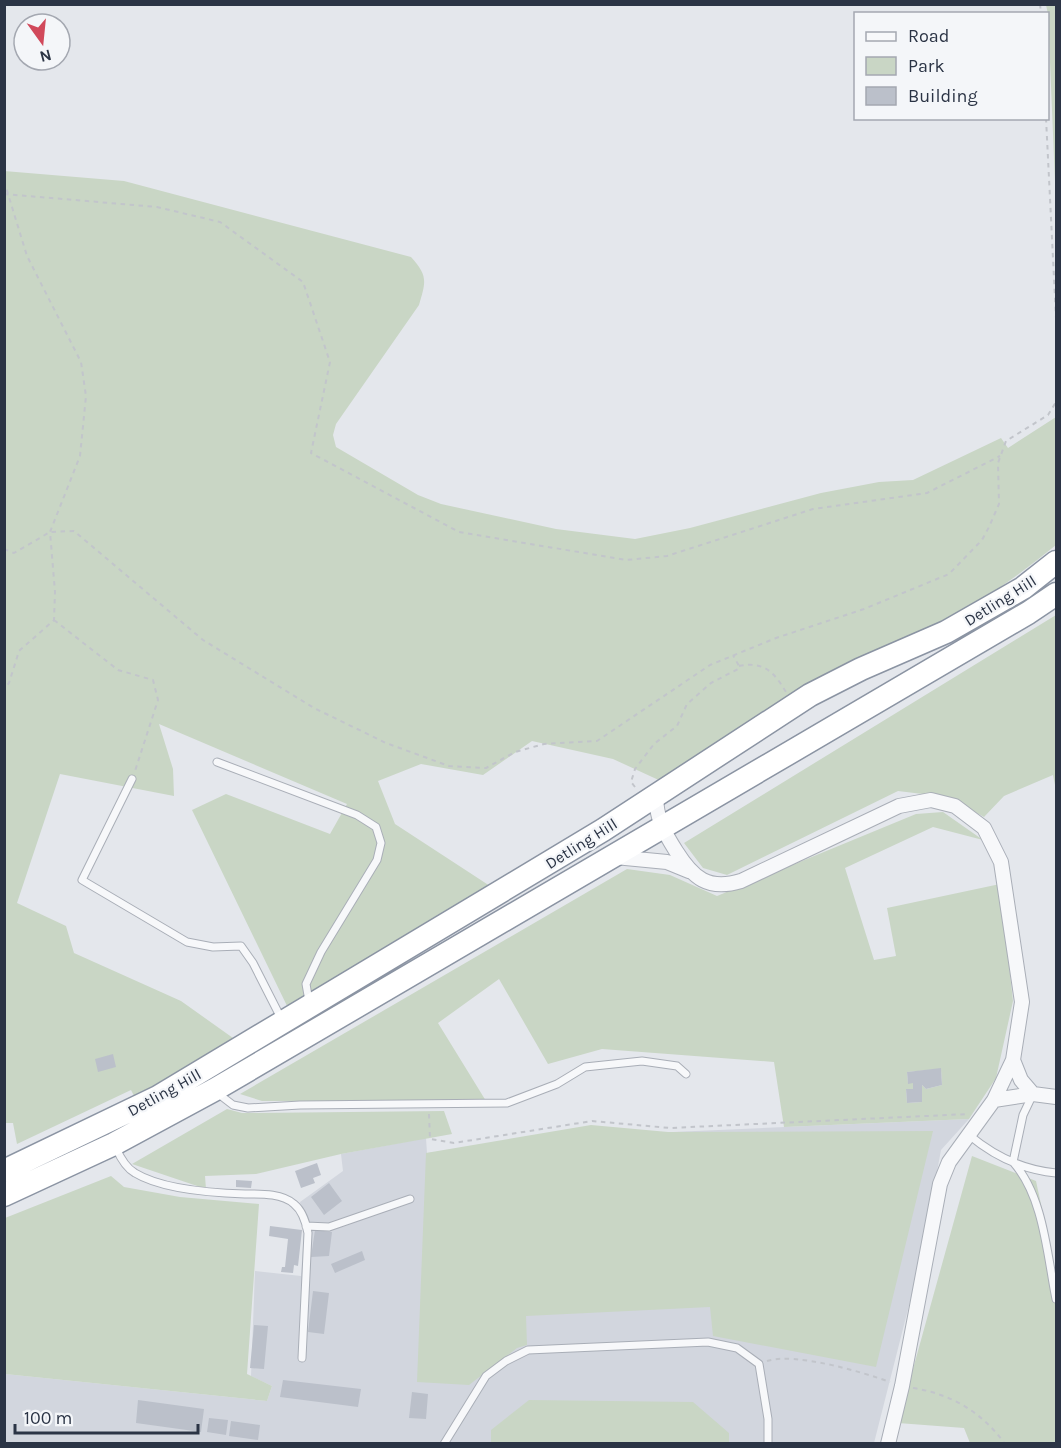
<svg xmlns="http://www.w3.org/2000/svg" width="1061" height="1448" font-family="Karla,sans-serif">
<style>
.built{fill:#d2d6de}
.green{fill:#c9d6c5;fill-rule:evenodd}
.building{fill:#bbc0ca}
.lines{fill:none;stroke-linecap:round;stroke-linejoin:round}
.service-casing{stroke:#a9aeb7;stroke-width:9}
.minor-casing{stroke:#a9aeb7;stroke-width:16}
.trunk-casing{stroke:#8b94a3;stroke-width:25}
.path{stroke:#c2c5cb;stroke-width:2;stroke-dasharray:4.5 4.5;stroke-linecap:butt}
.service{stroke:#f7f8fa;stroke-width:7}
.minor{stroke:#f7f8fa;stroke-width:14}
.trunk{stroke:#fff;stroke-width:22}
.labels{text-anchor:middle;stroke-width:4.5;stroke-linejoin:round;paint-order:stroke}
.street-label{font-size:16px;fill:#2b3445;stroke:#f4f6f9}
</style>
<rect width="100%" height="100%" fill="#e4e7ec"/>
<!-- built -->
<path class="built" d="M 969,1119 L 941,1150 L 921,1258 L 874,1443 L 5,1444 L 5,1374 L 267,1401 L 272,1386 L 251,1376 L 255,1271 L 301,1276 L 304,1231 L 300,1202 L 343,1171 L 341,1154 L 426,1138 L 427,1153 L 605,1135 Z"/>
<!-- green -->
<path class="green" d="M 1046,5 L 1056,5 L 1056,206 L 1048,14 Z
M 4,171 L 124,181 L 411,257 C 428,276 426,281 419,305 L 336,424 L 333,435 L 336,447 L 418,495 L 441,504 L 556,529 L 635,539 L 690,528 L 821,493 L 879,482 L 913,480 L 1001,438 L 1008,448 L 1056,417 L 1056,545 C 939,641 795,709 663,782 L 613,759 L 532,741 L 483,775 L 421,764 L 378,781 L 395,824 L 490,886 L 289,1010 L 192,810 L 226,794 L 330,834 L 347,804 L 159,724 L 173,769 L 174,796 L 60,774 L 17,903 L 66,926 L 74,953 L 181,1001 L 233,1038 L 135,1098 L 131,1090 L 17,1144 L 13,1123 L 4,1123 Z
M 1056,615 L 1056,790 L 1053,775 L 1004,796 L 984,817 L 947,797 L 898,791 L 727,875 L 703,868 L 684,843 Z
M 943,812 L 983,840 L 933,827 L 845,868 L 874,960 L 896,956 L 887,908 L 1000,884 L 1013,1001 L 996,1078 L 969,1119 L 784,1127 L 774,1062 L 602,1049 L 548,1064 L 499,979 L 438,1023 L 486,1101 L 262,1101 L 240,1094 L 627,869 L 670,875 L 717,896 L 916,814 ZM 941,1069 L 942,1085 L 926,1089 L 922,1085 L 922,1102 L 907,1103 L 906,1089 L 913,1089 L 913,1083 L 908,1083 L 907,1072 Z
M 227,1109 L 242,1113 L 444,1111 L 452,1134 L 341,1154 L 256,1174 L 205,1176 L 206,1189 L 132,1164 Z
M 591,1125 L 668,1132 L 933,1131 L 876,1367 L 713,1336 L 710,1307 L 526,1316 L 527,1345 L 517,1348 L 469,1385 L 417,1382 L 426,1153 Z
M 972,1156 L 1036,1181 L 1056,1274 L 1056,1443 L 970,1443 L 964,1428 L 898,1423 Z
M 111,1176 L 124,1187 L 180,1197 L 259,1204 L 247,1374 L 272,1386 L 267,1401 L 5,1374 L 5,1218 Z
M 529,1400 L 693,1402 L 729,1433 L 729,1443 L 491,1443 L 491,1430 Z"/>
<!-- building -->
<path class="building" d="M 113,1054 L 116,1067 L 98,1072 L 95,1059 Z
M 941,1068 L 942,1085 L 926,1089 L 922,1085 L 922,1102 L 907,1103 L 906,1089 L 913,1089 L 913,1083 L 908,1084 L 907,1072 Z
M 317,1163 L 321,1175 L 313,1178 L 315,1183 L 301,1188 L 295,1171 Z
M 236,1180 L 252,1181 L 251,1188 L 236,1187 Z
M 329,1183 L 342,1201 L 324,1215 L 311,1197 Z
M 270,1226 L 302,1230 L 298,1266 L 294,1265 L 293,1273 L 281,1272 L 282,1267 L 285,1267 L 288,1239 L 269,1236 Z
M 315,1230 L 332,1232 L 329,1256 L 311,1257 Z
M 362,1251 L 365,1260 L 335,1273 L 331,1264 Z
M 313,1291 L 329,1293 L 324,1334 L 308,1332 Z
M 254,1325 L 268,1326 L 264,1369 L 250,1368 Z
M 283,1380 L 361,1389 L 358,1407 L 280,1397 Z
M 412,1392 L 428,1394 L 426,1419 L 409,1418 Z
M 138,1400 L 204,1409 L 201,1432 L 136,1423 Z
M 209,1418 L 228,1420 L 226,1435 L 207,1432 Z
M 231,1421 L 260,1425 L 258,1440 L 229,1436 Z"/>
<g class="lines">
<defs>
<path id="service" d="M 217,762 L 357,815 L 376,827 L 381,843 L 377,860 L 321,952 L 306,984 L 309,1001
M 132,779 L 82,880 L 187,942 L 213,947 L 241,946 L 253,963 L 282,1020
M 216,1092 L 233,1105 L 248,1108 L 300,1105 L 507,1103 L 557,1084 L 585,1067 L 642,1061 L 677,1066 L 686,1074
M 1033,1094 L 1023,1115 L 1013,1162 C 1044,1197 1047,1255 1056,1299
M 969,1135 C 994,1156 1024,1170 1056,1173
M 116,1148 C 120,1157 126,1168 135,1173 C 163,1190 213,1193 245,1194 C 260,1194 282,1193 294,1204 C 303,1211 306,1223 308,1233 L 302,1358
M 306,1226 L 329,1227 L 410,1199
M 444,1444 L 486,1376 L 506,1361 L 528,1350 L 708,1342 L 737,1348 L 759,1364 L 768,1419 L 768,1444"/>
<path id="minor" d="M 656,795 C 656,818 664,832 676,851 C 693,878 708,891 741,881 L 899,806 L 931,800 L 955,806 L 984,828 L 1001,862 L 1022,1002 L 1013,1060 L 994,1100 L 949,1162 L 940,1184 L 902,1386 L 888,1444
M 615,857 L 667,862 L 689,871
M 1013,1060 L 1021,1080 L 1033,1094
M 994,1100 L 1033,1094 L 1056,1097"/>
<path id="trunk" d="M 4,1171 L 158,1097 L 603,830 L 810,695 L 861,669 L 946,632 L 1023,588 L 1056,562
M 4,1195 L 114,1144 L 214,1090 L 1028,613 L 1056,594"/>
</defs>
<!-- service casing -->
<use href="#service" class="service-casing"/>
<!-- minor casing -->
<use href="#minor" class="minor-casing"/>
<!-- trunk casing -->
<use href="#trunk" class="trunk-casing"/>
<!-- path -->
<path class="path" d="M 1040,4 L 1041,14
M 1046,118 L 1056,318
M 4,181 L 27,256 L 81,362 L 86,396 L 80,456 L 50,532 L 55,592 L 54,620 L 19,651 L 9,683 L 4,689
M 4,194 L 157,207 L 220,222 L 303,282 L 330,362 L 311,453 L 459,532 L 626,560 L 667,556 L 813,509 L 927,493 L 1000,456
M 4,549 L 14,553 L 50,532 L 74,531 L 203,640 L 314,708 L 386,743 L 449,766 L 486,768 L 515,752 L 544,744 L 597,741 L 710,665 L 776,638 L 864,609 L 949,574 L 982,540 L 989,527 L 999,504 L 998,463 L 1006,441 L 1048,415 L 1056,402
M 54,620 L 118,670 L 153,680 L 158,700 L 135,771
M 739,666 C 764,661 774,672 786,692
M 635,787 L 631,782 L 635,769 L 654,744 L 677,726 L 687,704 L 711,683 L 738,669 L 739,666 L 733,655
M 429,1114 L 430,1139 L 454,1143 L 592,1121 L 670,1128 L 969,1114
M 767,1361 C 795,1352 862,1372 890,1382
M 913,1388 C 951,1394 982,1412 1005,1444"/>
<!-- service -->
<use href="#service" class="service"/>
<!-- minor -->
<use href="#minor" class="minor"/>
<!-- trunk -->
<use href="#trunk" class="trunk"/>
</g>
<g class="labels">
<!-- street labels -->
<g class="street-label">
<text transform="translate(1000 600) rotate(-32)" y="6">Detling Hill</text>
<text transform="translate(581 843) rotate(-32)" y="6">Detling Hill</text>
<text transform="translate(164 1092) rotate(-29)" y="6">Detling Hill</text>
</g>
</g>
<!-- border -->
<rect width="1061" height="1448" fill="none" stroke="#2b3445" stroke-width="12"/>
<!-- legend -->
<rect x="854" y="12" width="195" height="108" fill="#f4f6f9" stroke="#a4a8b1" stroke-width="1.5"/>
<rect x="866" y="32" width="30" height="9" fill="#f7f8fa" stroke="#a4a8b1" stroke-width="1.5"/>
<text x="908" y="42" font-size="18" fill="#2b3445">Road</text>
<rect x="866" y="57" width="30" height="18" fill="#c9d6c5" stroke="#a4a8b1" stroke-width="1.5"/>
<text x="908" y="72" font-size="18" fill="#2b3445">Park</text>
<rect x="866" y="87" width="30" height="18" fill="#bbc0ca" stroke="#a4a8b1" stroke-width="1.5"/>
<text x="908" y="102" font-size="18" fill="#2b3445">Building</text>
<!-- north arrow -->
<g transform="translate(42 42) rotate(165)"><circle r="28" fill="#f4f6f9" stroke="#a4a8b1" stroke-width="1.5"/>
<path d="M0-4.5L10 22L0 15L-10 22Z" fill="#d1495b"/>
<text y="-9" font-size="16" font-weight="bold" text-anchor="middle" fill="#2b3445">N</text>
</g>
<!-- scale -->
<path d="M15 1424v9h183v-9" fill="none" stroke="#2b3445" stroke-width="3"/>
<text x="24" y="1424" font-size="18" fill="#2b3445" stroke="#f4f6f9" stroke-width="4.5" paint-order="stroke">100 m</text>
</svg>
